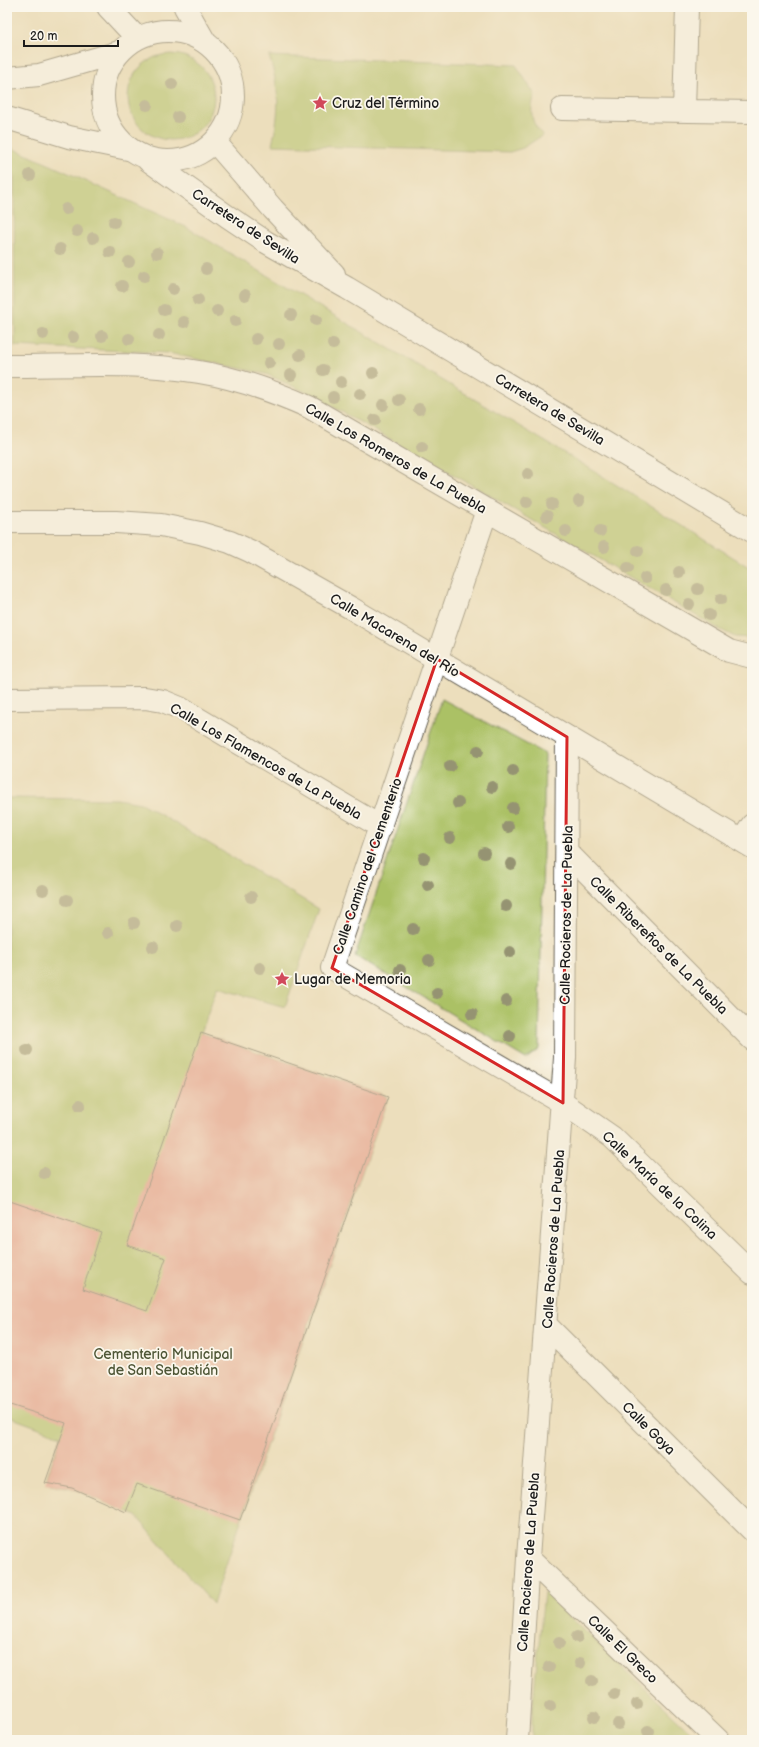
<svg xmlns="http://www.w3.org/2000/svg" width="759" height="1747" font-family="'Balsamiq Sans',sans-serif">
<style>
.green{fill:#abc165;stroke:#646e40}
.building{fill:#e69086}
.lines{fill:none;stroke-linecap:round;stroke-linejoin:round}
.minor-casing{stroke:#656054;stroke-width:24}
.secondary-casing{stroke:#656054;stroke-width:24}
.minor{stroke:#fff;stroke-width:22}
.secondary{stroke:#fff;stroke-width:22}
.tree{fill:#959372}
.marked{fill:none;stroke:#d62828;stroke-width:3;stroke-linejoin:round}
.labels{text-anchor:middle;stroke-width:3.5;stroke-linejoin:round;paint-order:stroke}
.poi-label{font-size:14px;fill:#1c1c1c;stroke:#fbf7ec;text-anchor:start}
.street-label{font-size:14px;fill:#1c1c1c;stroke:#fbf7ec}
.park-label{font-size:14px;fill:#4e5636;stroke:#fbf7ec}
</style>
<rect width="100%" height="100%" fill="#fbf7ec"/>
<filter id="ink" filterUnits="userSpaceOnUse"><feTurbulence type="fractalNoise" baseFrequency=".025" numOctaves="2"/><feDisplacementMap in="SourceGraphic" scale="8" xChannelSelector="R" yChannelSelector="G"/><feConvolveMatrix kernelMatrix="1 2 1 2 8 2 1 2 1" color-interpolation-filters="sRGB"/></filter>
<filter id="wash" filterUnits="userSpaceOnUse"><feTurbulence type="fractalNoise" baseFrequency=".012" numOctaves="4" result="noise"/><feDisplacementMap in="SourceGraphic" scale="16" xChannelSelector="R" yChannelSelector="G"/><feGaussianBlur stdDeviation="0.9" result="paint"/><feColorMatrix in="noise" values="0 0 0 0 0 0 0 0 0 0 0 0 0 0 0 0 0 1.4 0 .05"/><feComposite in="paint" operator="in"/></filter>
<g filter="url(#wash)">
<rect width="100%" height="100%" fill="#ecdebc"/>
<!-- green -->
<path class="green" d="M128 97a43 43 0 1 1 86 0a43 43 0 1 1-86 0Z
M 269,56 L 516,65 L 535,95 C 529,111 531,124 543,135 L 523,148 L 510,152 L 272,145 C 280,110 280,91 269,56 Z
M 7,146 L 53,166 L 186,227 L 586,466 L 752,569 L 752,638 L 735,637 L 719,629 L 470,484 L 310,394 L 266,374 L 168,353 L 15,346 L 14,174 L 7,173 Z
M 442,699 L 545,754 L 539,1049 L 526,1059 L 355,956 Z
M 7,798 L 117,799 L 141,803 L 319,909 L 285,1007 L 217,988 L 201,1033 L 388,1097 C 330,1266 269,1434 213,1604 L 136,1516 L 72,1488 L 50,1484 L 47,1476 L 61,1436 L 7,1416 Z
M 544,1592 L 699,1740 L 532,1740 L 532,1712 Z"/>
<g id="blocks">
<!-- building -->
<path class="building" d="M 201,1033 L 388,1097 L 240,1520 L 137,1484 L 126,1512 L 72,1488 L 45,1483 L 66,1423 L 7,1404 L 7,1200 L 101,1232 L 83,1289 L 147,1311 L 166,1258 L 127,1245 Z"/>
</g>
</g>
<g filter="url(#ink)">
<use href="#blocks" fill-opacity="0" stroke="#656054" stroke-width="1"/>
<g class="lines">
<defs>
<path id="minor" d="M 108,7 L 137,38
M 185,7 L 205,42
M 562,109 L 752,112
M 684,110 L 687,7
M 7,366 C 71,366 136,361 199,372 C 237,378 273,391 309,407 L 729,651 L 752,657
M 487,510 L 332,968 L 563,1103 L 612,1137 L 752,1273
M 7,522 L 116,522 L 161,525 L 200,533 L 230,542 L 250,551 L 351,608 L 752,847
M 7,699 L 145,698 L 163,701 L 180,708 L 381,827
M 742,841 L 752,825
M 567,852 L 752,1039
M 546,1325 L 752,1530
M 528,1558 L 718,1740
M 517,1740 L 528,1558 L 565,1058 L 567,737"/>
<path id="secondary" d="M103 96a65 65 0 1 1 130 0a65 65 0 1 1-130 0Z
M 7,78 L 39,75 L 119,52
M 7,118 L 69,137 L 128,149
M 215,142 L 273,209 L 334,274
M 148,160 L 227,216 L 266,242 L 347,288 L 752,531"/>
</defs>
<!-- minor casing -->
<use href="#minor" class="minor-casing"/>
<!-- secondary casing -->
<use href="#secondary" class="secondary-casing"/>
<!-- minor -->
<use href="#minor" class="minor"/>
<!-- secondary -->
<use href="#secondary" class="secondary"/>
</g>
<!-- trees -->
<g class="tree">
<circle cx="172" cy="84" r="6"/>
<circle cx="147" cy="105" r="6"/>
<circle cx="178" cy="117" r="6"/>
<circle cx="30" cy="175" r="6"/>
<circle cx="66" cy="209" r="6"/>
<circle cx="114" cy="222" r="6"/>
<circle cx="77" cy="231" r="6"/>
<circle cx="93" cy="238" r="6"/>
<circle cx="60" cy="249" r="6"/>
<circle cx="110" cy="252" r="6"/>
<circle cx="157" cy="253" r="6"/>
<circle cx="129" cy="262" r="6"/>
<circle cx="206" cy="269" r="6"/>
<circle cx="144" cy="276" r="6"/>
<circle cx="122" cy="286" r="6"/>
<circle cx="173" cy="289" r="6"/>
<circle cx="245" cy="295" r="6"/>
<circle cx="198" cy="300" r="6"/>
<circle cx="164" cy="310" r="6"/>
<circle cx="217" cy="311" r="6"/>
<circle cx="291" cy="315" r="6"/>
<circle cx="316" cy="320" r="6"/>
<circle cx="235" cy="321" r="6"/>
<circle cx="184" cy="322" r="6"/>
<circle cx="43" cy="334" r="6"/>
<circle cx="159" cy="335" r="6"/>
<circle cx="102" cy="336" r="6"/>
<circle cx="73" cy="337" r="6"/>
<circle cx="129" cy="339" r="6"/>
<circle cx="256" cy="339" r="6"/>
<circle cx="279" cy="344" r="6"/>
<circle cx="333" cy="344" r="6"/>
<circle cx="300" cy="355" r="6"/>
<circle cx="269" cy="363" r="6"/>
<circle cx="323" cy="370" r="6"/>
<circle cx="373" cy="373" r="6"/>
<circle cx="291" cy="375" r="6"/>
<circle cx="341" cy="382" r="6"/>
<circle cx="360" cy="394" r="6"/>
<circle cx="333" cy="397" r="6"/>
<circle cx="399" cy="400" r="6"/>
<circle cx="383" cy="405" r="6"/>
<circle cx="419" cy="409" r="6"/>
<circle cx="375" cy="420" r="6"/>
<circle cx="422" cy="447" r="6"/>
<circle cx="528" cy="474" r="6"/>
<circle cx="579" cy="501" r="6"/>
<circle cx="527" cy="502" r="6"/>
<circle cx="552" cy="504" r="6"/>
<circle cx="547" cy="516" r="6"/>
<circle cx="566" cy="531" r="6"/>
<circle cx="600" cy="531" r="6"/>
<circle cx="604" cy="547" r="6"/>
<circle cx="638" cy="551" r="6"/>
<circle cx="628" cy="568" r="6"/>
<circle cx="679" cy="572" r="6"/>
<circle cx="645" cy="578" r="6"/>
<circle cx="698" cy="589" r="6"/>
<circle cx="666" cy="590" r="6"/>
<circle cx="721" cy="599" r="6"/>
<circle cx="689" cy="604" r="6"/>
<circle cx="709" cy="615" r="6"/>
<circle cx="478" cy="751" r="6"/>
<circle cx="450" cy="766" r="6"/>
<circle cx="513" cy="771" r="6"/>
<circle cx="492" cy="787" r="6"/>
<circle cx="458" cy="803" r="6"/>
<circle cx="513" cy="808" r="6"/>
<circle cx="508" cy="827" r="6"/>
<circle cx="450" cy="838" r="6"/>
<circle cx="484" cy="853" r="6"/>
<circle cx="424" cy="858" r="6"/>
<circle cx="511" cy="864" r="6"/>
<circle cx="428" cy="885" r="6"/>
<circle cx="43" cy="890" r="6"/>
<circle cx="251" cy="897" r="6"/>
<circle cx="67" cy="900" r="6"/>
<circle cx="506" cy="906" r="6"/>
<circle cx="134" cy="923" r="6"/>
<circle cx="177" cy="926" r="6"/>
<circle cx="413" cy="929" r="6"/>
<circle cx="108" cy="933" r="6"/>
<circle cx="153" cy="947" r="6"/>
<circle cx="510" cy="952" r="6"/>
<circle cx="429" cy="960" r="6"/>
<circle cx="260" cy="968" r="6"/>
<circle cx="400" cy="970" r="6"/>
<circle cx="437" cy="993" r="6"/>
<circle cx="506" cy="1001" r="6"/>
<circle cx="472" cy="1014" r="6"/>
<circle cx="510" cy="1036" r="6"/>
<circle cx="27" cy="1050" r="6"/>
<circle cx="80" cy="1105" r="6"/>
<circle cx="44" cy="1173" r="6"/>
<circle cx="577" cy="1637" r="6"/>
<circle cx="559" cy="1643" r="6"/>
<circle cx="580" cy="1663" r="6"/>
<circle cx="549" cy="1667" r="6"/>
<circle cx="592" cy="1681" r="6"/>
<circle cx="614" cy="1694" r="6"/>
<circle cx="637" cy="1704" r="6"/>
<circle cx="550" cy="1706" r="6"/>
<circle cx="594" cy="1717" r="6"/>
<circle cx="618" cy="1724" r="6"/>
<circle cx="648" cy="1731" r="6"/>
</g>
</g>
<!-- marked area -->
<path d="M0 0H759V1747H0ZM 437,659 L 567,737 L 563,1103 L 332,968 Z" fill="#ecdebc" fill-opacity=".55" fill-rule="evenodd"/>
<path class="marked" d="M 437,659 L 567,737 L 563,1103 L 332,968 Z"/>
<!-- icons -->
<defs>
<symbol id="sight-bare" viewBox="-9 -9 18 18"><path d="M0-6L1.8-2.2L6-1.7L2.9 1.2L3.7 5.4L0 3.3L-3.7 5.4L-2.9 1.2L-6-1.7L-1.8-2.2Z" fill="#d1495b" stroke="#fbf7ec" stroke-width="2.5" paint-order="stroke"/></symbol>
</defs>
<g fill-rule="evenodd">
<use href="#sight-bare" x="309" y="92" width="22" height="22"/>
<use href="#sight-bare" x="271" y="968" width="22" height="22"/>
</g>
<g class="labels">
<!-- poi labels -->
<g class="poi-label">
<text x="332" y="108">Cruz del Término</text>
<text x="294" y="984">Lugar de Memoria</text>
</g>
<!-- street labels -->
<g class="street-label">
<text transform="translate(246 226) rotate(33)" y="5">Carretera de Sevilla</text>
<text transform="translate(550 409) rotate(31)" y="5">Carretera de Sevilla</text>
<text transform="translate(396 458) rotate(30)" y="5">Calle Los Romeros de La Puebla</text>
<text transform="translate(395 635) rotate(31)" y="5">Calle Macarena del Río</text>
<text transform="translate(266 761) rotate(30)" y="5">Calle Los Flamencos de La Puebla</text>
<text transform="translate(367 866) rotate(-71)" y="5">Calle Camino del Cementerio</text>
<text transform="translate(566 915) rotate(-89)" y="5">Calle Rocieros de La Puebla</text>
<text transform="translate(659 945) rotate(45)" y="5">Calle Ribereños de La Puebla</text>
<text transform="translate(660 1185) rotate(43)" y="5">Calle María de la Colina</text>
<text transform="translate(553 1239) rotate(-86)" y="5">Calle Rocieros de La Puebla</text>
<text transform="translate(649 1428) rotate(45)" y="5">Calle Goya</text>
<text transform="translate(528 1562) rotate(-86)" y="5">Calle Rocieros de La Puebla</text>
<text transform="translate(623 1649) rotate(44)" y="5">Calle El Greco</text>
</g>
<!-- park labels -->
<g class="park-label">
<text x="163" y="1359">Cementerio Municipal<tspan x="163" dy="16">de San Sebastián</tspan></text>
</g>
</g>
<!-- margin -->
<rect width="759" height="1747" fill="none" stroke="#fbf7ec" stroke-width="24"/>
<!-- scale -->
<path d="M24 40v6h94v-6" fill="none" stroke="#1c1c1c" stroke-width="2"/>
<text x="30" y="40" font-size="12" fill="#1c1c1c" stroke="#fbf7ec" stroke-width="3" paint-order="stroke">20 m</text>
</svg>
